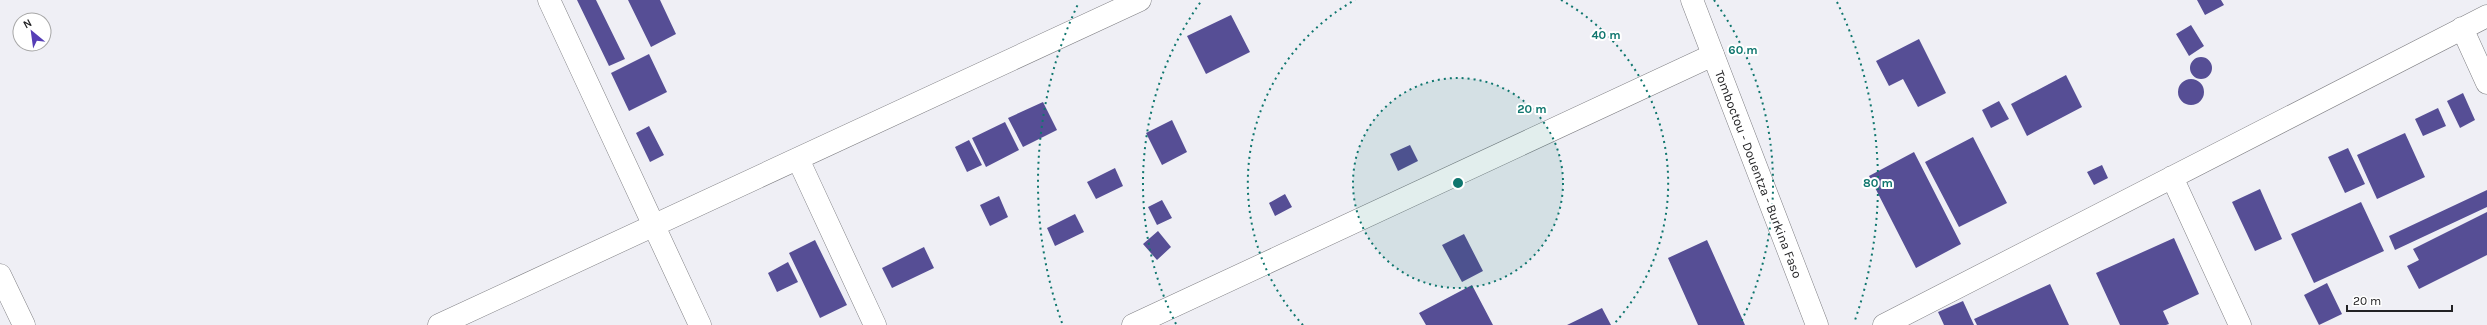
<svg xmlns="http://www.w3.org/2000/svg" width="2487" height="325" font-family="Karla,sans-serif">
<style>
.building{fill:#564e95}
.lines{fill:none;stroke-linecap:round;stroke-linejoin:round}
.street-casing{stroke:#808085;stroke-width:23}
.secondary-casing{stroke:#808085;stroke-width:23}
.street{stroke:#fff;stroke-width:22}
.secondary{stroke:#fff;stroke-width:22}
.ring{fill:none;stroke:#0f766e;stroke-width:2;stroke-dasharray:2 4}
.labels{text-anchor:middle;stroke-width:4;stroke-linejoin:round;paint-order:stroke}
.street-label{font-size:13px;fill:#222224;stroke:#fff}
.centre{fill:#0f766e;stroke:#fff;stroke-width:2}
.ring-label{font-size:12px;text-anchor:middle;font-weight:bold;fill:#0f766e;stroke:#fff;stroke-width:4;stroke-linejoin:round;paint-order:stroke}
</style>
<rect width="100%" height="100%" fill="#efeff5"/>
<!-- building -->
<path class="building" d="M 577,0 L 596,0 L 625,59 L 609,66 Z
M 628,0 L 660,0 L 676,34 L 651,47 Z
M 2197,0 L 2221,0 L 2224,5 L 2205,15 Z
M 1231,15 L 1250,52 L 1206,74 L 1187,36 Z
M 2191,25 L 2204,46 L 2189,56 L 2176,34 Z
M 1919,39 L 1946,93 L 1918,107 L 1903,79 L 1889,86 L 1876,61 Z
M 649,54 L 667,92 L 629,111 L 611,73 Z
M2190 68a11 11 0 1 1 22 0a11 11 0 1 1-22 0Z
M 2066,75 L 2082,107 L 2027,136 L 2011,104 Z
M2178 92a13 13 0 1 1 26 0a13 13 0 1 1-26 0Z
M 2463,93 L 2475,120 L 2460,128 L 2447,101 Z
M 1999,101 L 2009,119 L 1991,128 L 1982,110 Z
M 1043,102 L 1057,130 L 1023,147 L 1008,118 Z
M 2438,108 L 2446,126 L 2423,136 L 2415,119 Z
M 1172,120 L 1187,152 L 1162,165 L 1146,133 Z
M 1005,122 L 1019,150 L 986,167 L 972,138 Z
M 649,126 L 664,155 L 650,162 L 636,133 Z
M 2405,133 L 2425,177 L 2377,199 L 2357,155 Z
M 1973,137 L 2007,203 L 1959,227 L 1925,162 Z
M 969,140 L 982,165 L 967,172 L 955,147 Z
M 1410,145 L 1418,161 L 1398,171 L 1390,154 Z
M 2348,148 L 2365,184 L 2345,193 L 2328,157 Z
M 1914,152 L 1961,244 L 1916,268 L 1869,176 Z
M 2102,165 L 2108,178 L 2094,185 L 2087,172 Z
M 1115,168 L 1123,186 L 1096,199 L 1087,182 Z
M 2260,189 L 2282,239 L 2255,251 L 2232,202 Z
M 2487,190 L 2487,207 L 2395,250 L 2389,236 Z
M 1285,194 L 1292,207 L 1275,216 L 1269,203 Z
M 999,196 L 1008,217 L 990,226 L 980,205 Z
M 1162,200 L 1172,218 L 1157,225 L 1148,207 Z
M 2361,202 L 2384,251 L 2314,283 L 2291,234 Z
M 2487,212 L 2487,255 L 2419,289 L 2407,266 L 2419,260 L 2413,249 Z
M 1075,214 L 1084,232 L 1055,246 L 1047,228 Z
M 1158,231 L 1171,247 L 1157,260 L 1143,244 Z
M 1464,234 L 1483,271 L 1462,282 L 1442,245 Z
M 2174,238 L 2199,294 L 2163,311 L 2169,324 L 2166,325 L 2120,325 L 2096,273 Z
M 815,240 L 847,305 L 820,318 L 789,253 Z
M 1707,240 L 1745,325 L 1698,325 L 1668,258 Z
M 924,247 L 934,268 L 892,288 L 882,268 Z
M 788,262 L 798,282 L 777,292 L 768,273 Z
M 2327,283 L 2342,314 L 2319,325 L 2304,295 Z
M 2050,284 L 2069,325 L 1977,325 L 1974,319 Z
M 1472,285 L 1493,325 L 1426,325 L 1419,313 Z
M 1963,301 L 1974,325 L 1944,325 L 1938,312 Z
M 1602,308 L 1611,325 L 1567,325 Z"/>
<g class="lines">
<defs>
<path id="street" d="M 549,0 L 700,325
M 2462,28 L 2487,83
M 798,159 L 875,325
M 2172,177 L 2240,325
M 0,275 L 24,325
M 439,325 L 1140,0
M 1133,325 L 1713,55
M 1884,325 L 2487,16"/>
<path id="secondary" d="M 1692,0 L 1817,325"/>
</defs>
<!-- street casing -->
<use href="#street" class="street-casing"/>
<!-- secondary casing -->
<use href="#secondary" class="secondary-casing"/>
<!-- street -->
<use href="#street" class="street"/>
<!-- secondary -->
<use href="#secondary" class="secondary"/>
</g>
<!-- distance rings -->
<circle cx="1458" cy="183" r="105" fill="#0f766e" fill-opacity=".12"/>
<g class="ring">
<circle cx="1458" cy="183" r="105"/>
<path d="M1303 325A210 210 0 0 1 1355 0M1561 0A210 210 0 0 1 1613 325"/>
<path d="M1176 324A315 315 0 0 1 1202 0M1714 0A315 315 0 0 1 1740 324"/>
<path d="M1062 323A420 420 0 0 1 1079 2M1837 2A420 420 0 0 1 1854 323"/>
</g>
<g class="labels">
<!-- street labels -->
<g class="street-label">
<text transform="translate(1759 174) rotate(69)" y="5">Tomboctou - Douentza - Burkina Faso</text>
</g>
</g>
<circle cx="1458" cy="183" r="6" class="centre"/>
<g class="ring-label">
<text x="1606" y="39">40 m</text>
<text x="1743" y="54">60 m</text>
<text x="1532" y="113">20 m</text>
<text x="1878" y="187">80 m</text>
</g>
<!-- north arrow -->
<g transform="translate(32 32) rotate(331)"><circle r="19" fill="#ffffff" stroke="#a7a7a7"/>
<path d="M0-3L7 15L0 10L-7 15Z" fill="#563eb6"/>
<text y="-6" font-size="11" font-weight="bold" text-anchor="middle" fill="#222224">N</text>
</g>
<!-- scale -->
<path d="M2347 305v6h105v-6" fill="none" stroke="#222224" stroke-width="2"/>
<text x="2353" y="305" font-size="12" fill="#222224" stroke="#ffffff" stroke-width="3" paint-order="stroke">20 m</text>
</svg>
